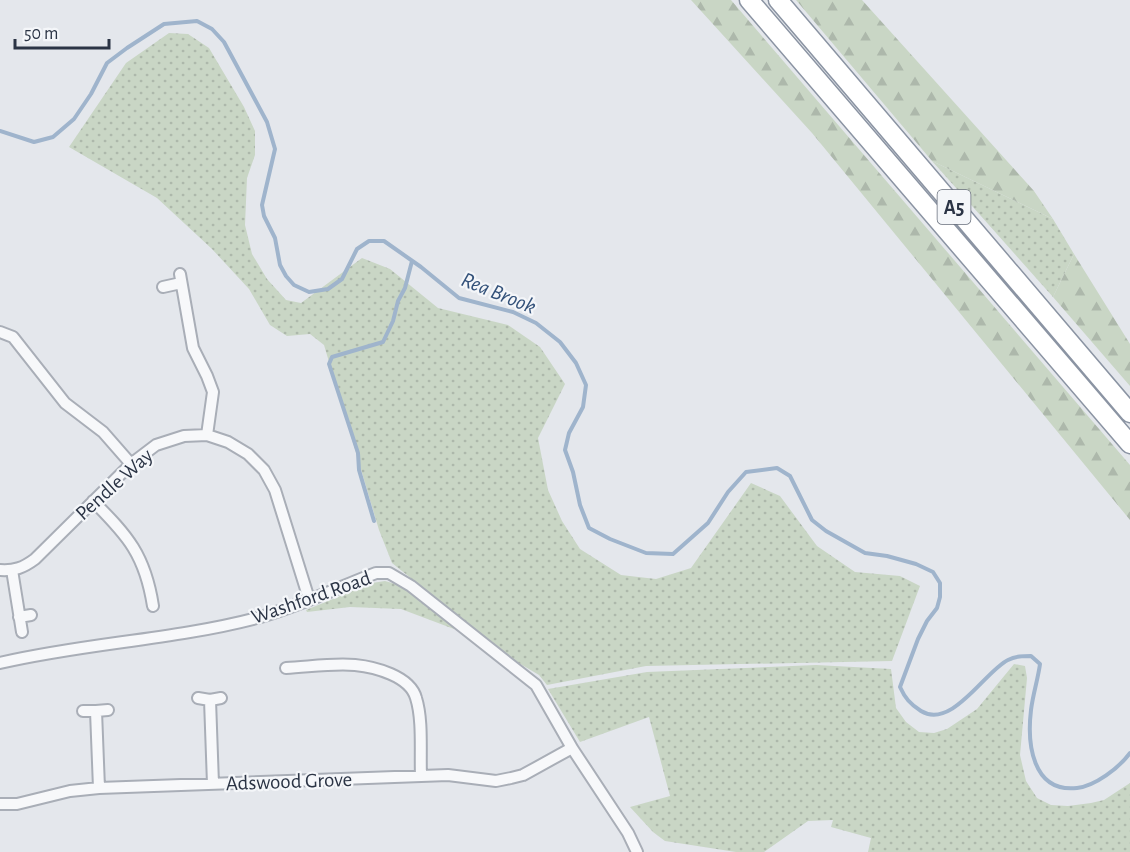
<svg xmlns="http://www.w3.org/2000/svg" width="1130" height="852" font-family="'Alegreya Sans',sans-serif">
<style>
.grass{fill:url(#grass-dots)}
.forest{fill:url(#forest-firs)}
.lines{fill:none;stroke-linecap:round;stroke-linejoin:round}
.stream{stroke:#9fb4cc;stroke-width:4}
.minor-casing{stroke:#a9aeb7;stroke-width:14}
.trunk-casing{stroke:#8b94a3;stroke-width:21}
.minor{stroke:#f7f8fa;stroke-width:10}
.trunk{stroke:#fff;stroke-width:18}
.labels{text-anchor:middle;stroke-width:4.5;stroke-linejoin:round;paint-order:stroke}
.shield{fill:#f4f6f9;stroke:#676e7b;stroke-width:1.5}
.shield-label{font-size:20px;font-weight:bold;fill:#2b3445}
.street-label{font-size:21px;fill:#2b3445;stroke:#f4f6f9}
.water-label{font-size:22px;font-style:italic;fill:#34527a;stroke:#f4f6f9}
</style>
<defs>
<pattern id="grass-dots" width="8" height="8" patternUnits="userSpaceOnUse" patternTransform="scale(1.5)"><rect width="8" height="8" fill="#c9d6c5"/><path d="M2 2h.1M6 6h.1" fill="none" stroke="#adb8ab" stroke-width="1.8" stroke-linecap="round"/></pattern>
<pattern id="forest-firs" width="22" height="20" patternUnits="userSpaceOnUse" patternTransform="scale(1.5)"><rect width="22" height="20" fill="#c9d6c5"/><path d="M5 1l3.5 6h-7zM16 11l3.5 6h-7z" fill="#adb8ab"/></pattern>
</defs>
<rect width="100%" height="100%" fill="#e4e7ec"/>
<!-- grass -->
<path class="grass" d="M 169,33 L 188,34 L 209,48 L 244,107 L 255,131 L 255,155 L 247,178 L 245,225 L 252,254 L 267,279 L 286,300 L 301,303 L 362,258 L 390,269 L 438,308 L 508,325 L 540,347 L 565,384 L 538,438 L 548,490 L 562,521 L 580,549 L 621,575 L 656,579 L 691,568 L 751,483 L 780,496 L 817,546 L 855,572 L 900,576 L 920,586 L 892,661 L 646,666 L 547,685 L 539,675 L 512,659 L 392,563 L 379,530 L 324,345 L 310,334 L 287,336 L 270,325 L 249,289 L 212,249 L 157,198 L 69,147 L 126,63 Z
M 932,161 L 1053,219 L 1074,254 L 1053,297 Z
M 385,581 L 406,587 L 455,628 L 454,629 L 401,609 L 350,607 L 307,612 L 306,610 L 372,583 Z
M 1014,664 L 1025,666 L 1027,678 L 1020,755 L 1026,781 L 1037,798 L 1051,805 L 1068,806 L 1091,803 L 1104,800 L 1130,783 L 1130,852 L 868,852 L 871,838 L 831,827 L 833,820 L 808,821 L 764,852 L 736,852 L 665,841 L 653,832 L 630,807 L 670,796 L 649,717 L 580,742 L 548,689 L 647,672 L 816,665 L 891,669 L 896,708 L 906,722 L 919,732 L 934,733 L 947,729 L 977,709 Z"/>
<!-- forest -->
<path class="forest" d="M 691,0 L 731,0 L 1130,465 L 1130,520 L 812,133 Z
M 796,0 L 862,0 L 1034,191 L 1053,219 L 932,161 Z
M 1074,254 L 1130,344 L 1130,386 L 1053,297 Z"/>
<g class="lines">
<!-- stream -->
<path class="stream" d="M 0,131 L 34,142 L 53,137 L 74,119 L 91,94 L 107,63 L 127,48 L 164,24 L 197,21 L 212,29 L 224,42 L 267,122 L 275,149 L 262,205 L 264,216 L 275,238 L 280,265 L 286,276 L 294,285 L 309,292 L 328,289 L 342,279 L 357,249 L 369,241 L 384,241 L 421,267 L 459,298 L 513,312 L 536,323 L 560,342 L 576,363 L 586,385 L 583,407 L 569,433 L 565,450 L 573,472 L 580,505 L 589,528 L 610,539 L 646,553 L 673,554 L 708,523 L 728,492 L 746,472 L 777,468 L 790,476 L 812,520 L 826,531 L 865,553 L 887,556 L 916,564 L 933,572 L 940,583 L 940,597 L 937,608 L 927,621 L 918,639 L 900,687 C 905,698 910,704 921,711 C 952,730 985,671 1008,660 C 1016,656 1023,656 1031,656 L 1040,664 C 1038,679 1033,694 1031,710 C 1027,743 1032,793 1077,788 C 1095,786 1119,768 1130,753
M 374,521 L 359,470 L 358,453 L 329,364 L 332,357 L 383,342 L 393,321 L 398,301 L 405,288 L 412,261"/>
<defs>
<path id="minor" d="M 180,274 L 193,348 L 207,376 L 213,392 L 207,435
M 163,287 L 181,283
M 0,332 L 13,337 L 65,403 L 103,432 L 131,464
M 93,501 C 128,536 145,555 153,606
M 0,570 C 14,571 23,568 35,559 L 131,464 L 156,445 L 184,436 L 207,435 L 228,442 L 248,454 L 264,470 L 275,490 L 309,599
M 12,570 L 22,632
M 19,617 L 31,615
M 0,663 C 85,643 173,640 257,618 C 298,607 337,588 376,573 L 389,573 L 411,586 L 536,685 L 572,748 L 628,833 L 637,852
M 286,668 C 308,667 332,663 355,665 C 375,667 410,676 416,698 C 423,720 420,752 421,776
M 198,698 L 210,700
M 83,711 L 96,711
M 213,784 L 210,700 L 221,698
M 99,788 L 96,711 L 108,710
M 0,804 L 17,804 L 70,791 L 99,788 L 448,775 L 496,781 L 511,778 L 523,775 L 572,748"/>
<path id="trunk" d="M 749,0 L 1130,444
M 778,0 L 1130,413"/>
</defs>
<!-- minor casing -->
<use href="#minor" class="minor-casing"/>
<!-- trunk casing -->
<use href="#trunk" class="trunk-casing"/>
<!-- minor -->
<use href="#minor" class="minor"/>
<!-- trunk -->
<use href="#trunk" class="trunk"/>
</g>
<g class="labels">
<!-- shield labels -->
<rect class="shield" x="937.5" y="190" width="33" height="34" rx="4.5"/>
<g class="shield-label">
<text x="954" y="214">A5</text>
</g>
<!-- street labels -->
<g class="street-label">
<text transform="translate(114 484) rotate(-42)" y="7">Pendle Way</text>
<text transform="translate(311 597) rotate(-19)" y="7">Washford Road</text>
<text transform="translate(289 781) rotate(-2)" y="7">Adswood Grove</text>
</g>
<!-- water labels -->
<g class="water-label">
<text transform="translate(499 292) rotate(22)" y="8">Rea Brook</text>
</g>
</g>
<!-- scale -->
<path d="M15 39v9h94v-9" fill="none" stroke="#2b3445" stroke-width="3"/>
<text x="24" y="39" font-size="18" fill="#2b3445" stroke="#f4f6f9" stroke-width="4.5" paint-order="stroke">50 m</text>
</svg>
